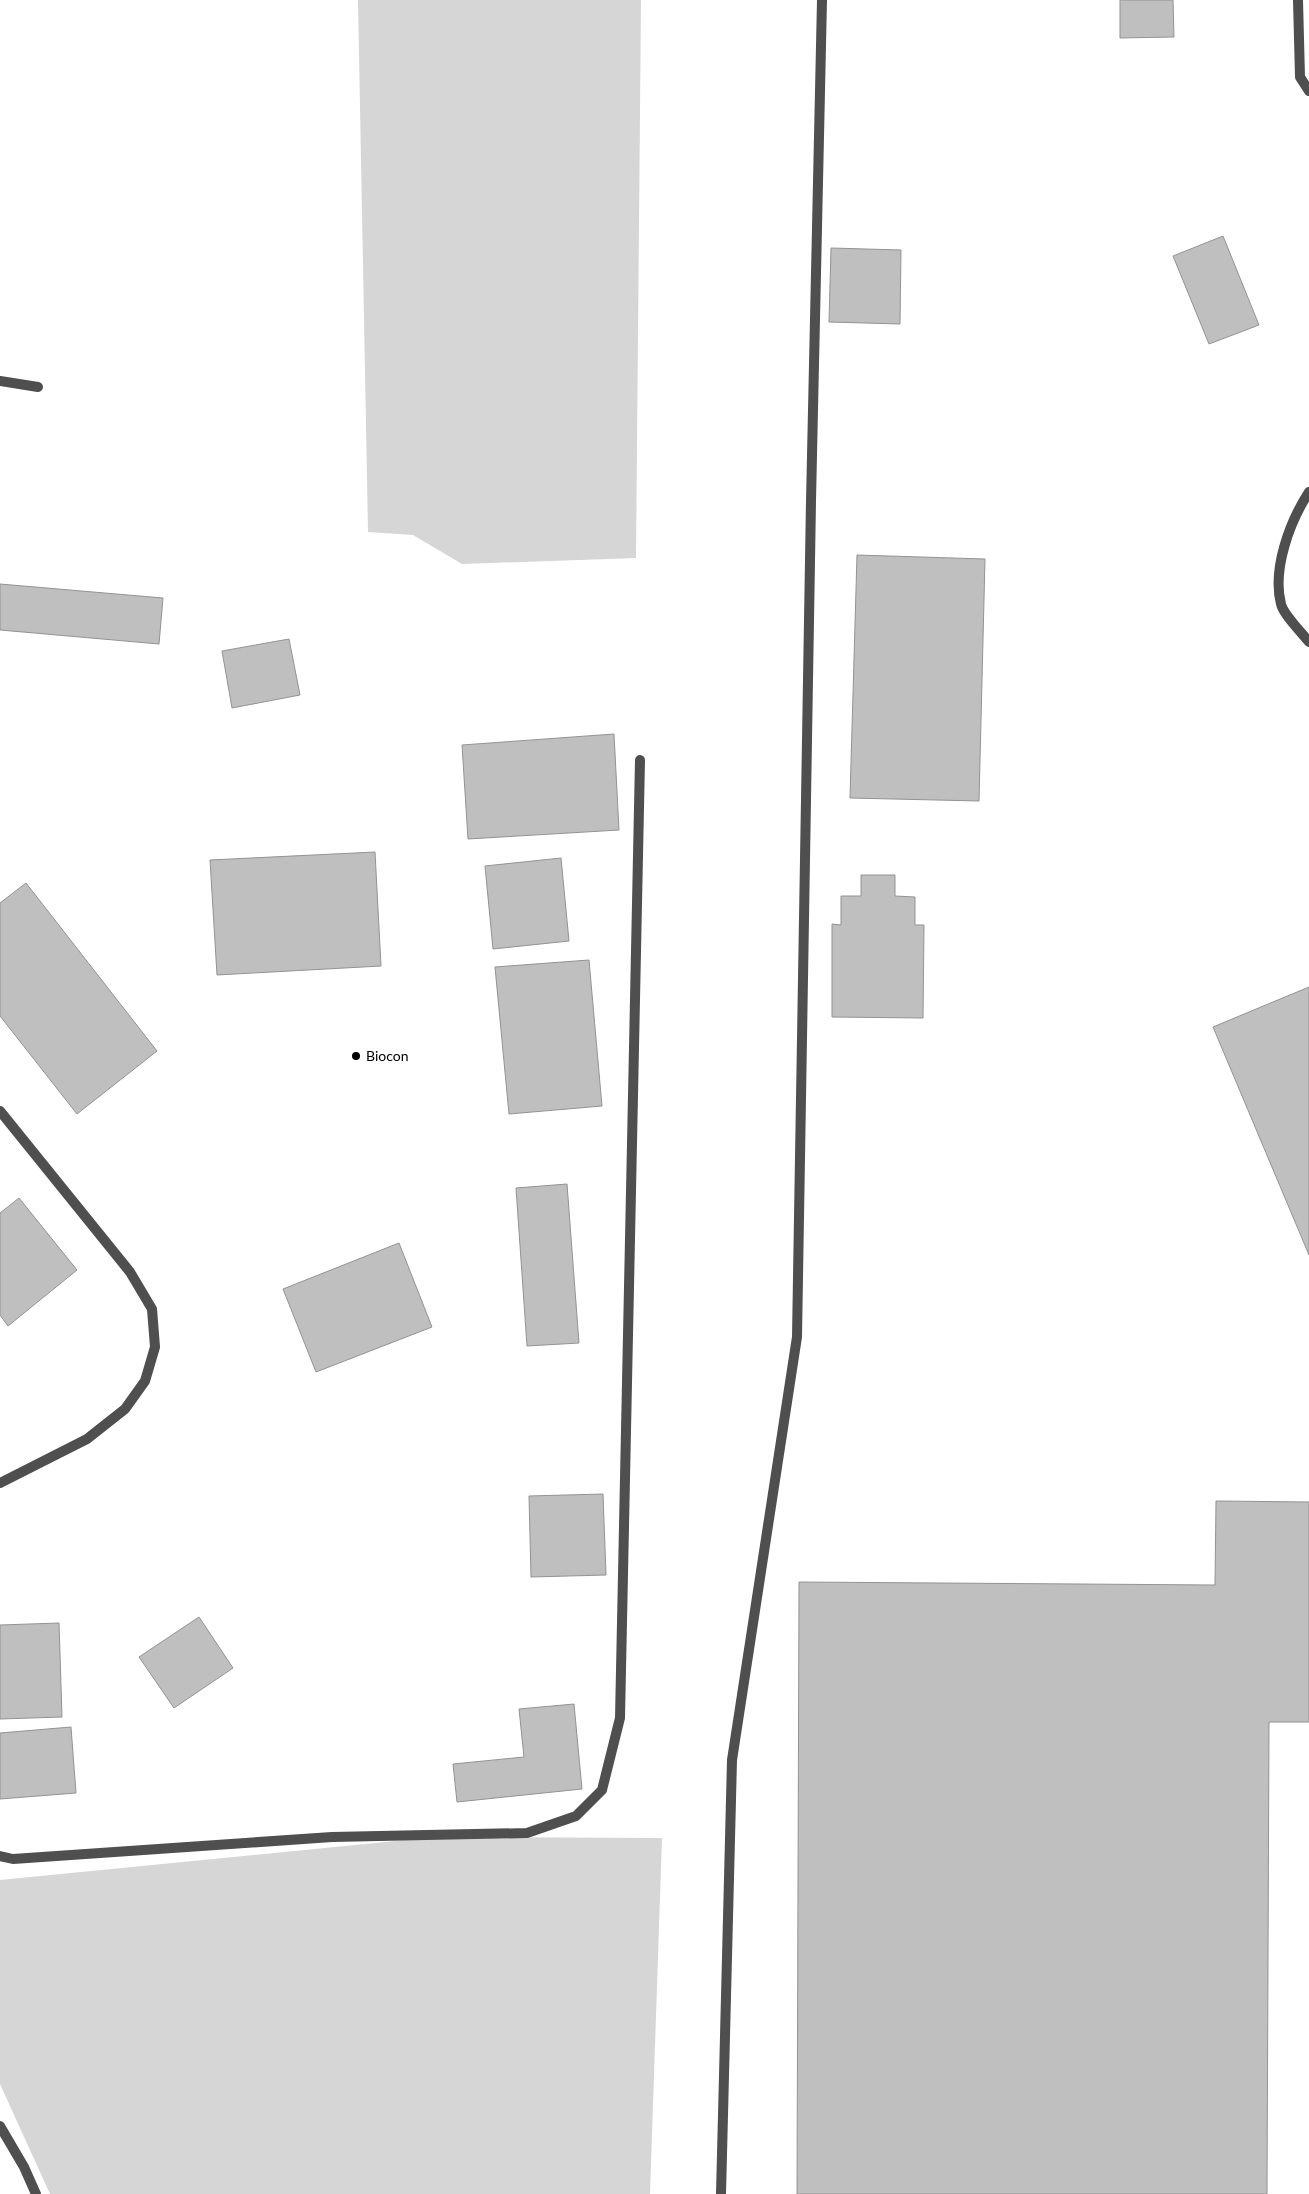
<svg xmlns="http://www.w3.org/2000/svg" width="1309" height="2194" font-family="Lato,sans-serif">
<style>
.green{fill:#d6d6d6}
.building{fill:#bfbfbf;stroke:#939393}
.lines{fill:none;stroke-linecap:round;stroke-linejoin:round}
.service{stroke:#4f4f4f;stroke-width:10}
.minor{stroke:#4f4f4f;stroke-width:10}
.poi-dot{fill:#000;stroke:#fff;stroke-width:2}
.labels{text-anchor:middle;stroke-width:4.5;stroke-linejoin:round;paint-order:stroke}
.poi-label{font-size:14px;fill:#000;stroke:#fff;text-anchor:start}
</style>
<rect width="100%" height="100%" fill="#fff"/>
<!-- green -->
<path class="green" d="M 358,0 L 641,0 L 636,558 L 462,564 L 413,535 L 368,532 Z
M 436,1837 L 662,1838 L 650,2194 L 50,2194 L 0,2084 L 0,1880 Z"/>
<!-- building -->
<path class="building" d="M 1120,0 L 1173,0 L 1174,37 L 1120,38 Z
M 1223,236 L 1259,325 L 1209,344 L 1173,256 Z
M 831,248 L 901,250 L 900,324 L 829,322 Z
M 857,555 L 985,559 L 979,801 L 850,798 Z
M 0,584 L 163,598 L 159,644 L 0,630 Z
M 289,639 L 300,695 L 232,708 L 222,651 Z
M 614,734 L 619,830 L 468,839 L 462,745 Z
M 375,852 L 381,966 L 217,975 L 210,860 Z
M 561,858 L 569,941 L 493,949 L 485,866 Z
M 861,875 L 895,875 L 895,896 L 915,897 L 915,925 L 924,925 L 923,1018 L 832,1017 L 832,924 L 841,925 L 841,896 L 861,896 Z
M 26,883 L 157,1051 L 77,1114 L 0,1016 L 0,903 Z
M 589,960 L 602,1106 L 509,1114 L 495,967 Z
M 1309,987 L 1309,1255 L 1213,1027 Z
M 567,1184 L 579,1343 L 527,1346 L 516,1188 Z
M 19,1198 L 77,1270 L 8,1326 L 0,1315 L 0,1213 Z
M 399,1243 L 432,1327 L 316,1372 L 283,1289 Z
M 603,1494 L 606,1575 L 531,1577 L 529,1496 Z
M 1216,1501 L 1309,1502 L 1309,1722 L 1269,1722 L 1267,2194 L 797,2194 L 799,1582 L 1215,1585 Z
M 199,1617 L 233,1668 L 174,1708 L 139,1657 Z
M 59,1623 L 62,1717 L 0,1719 L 0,1625 Z
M 574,1704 L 582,1789 L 457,1802 L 453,1764 L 524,1757 L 519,1709 Z
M 71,1727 L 76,1793 L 0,1799 L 0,1733 Z"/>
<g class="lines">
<!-- service -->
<path class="service" d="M 1298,0 L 1300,77 L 1309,91
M 1309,492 C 1290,521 1272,569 1281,604 C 1283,614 1302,633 1309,642
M 0,1111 L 130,1272 L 152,1309 L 155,1347 L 145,1381 L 125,1409 L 87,1439 L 0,1483
M 721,2194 L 732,1760 L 797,1337 L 811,501 L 822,0"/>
<!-- minor -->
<path class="minor" d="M 0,381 L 38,387
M 0,1856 L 13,1859 L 332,1837 L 527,1833 L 576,1816 L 602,1790 L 620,1718 L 640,760
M 0,2126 L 24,2167 L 36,2194"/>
</g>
<!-- markers -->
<circle class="poi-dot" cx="356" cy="1056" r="5"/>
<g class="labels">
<!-- poi labels -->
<g class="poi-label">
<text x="366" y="1061">Biocon</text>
</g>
</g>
</svg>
